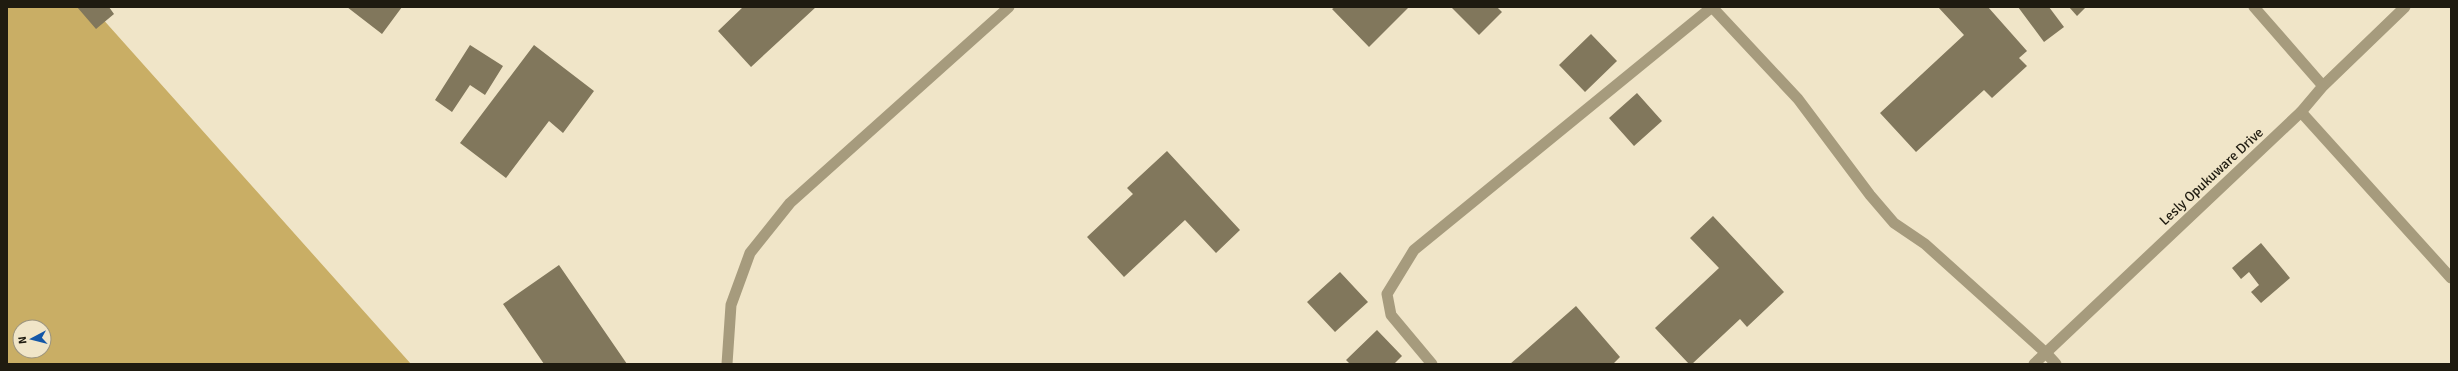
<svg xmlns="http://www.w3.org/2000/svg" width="2458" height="371" font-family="Signika,sans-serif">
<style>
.forest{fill:#c9ae65;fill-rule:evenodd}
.building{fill:#81775c}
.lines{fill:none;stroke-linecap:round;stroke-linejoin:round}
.service{stroke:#a69b7d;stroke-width:11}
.minor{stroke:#a69b7d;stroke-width:11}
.labels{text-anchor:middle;stroke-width:3.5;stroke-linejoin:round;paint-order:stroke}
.street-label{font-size:14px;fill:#1f1b10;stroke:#f0e5c8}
</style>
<rect width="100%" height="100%" fill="#f0e5c8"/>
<!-- forest -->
<path class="forest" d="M 7,7 L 92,7 L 411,364 L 7,364 ZM 20,327 L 44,327 L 44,351 L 20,351 Z"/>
<!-- building -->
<path class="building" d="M 77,7 L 109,7 L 114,14 L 96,29 Z
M 347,7 L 402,7 L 382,34 Z
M 743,7 L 816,7 L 751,67 L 718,31 Z
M 1335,7 L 1409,7 L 1369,47 L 1332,9 Z
M 1451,7 L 1497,7 L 1502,12 L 1479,35 Z
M 1938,7 L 1988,7 L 2027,51 L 2019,58 L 2027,66 L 1992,98 L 1984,90 L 1916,152 L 1880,113 L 1964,35 Z
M 2018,7 L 2049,7 L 2064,27 L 2044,42 Z
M 2069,7 L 2086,7 L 2077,16 Z
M 1591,34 L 1617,61 L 1585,92 L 1559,65 Z
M 470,45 L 503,66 L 485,95 L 470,85 L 452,112 L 435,100 Z
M 534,45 L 594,91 L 563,133 L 549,121 L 506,178 L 460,143 Z
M 1637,93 L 1662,121 L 1634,146 L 1609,118 Z
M 1167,151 L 1240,230 L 1216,253 L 1185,220 L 1124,277 L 1087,237 L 1133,194 L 1127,188 Z
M 1713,216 L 1784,292 L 1747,327 L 1740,319 L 1692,364 L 1689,364 L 1655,328 L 1719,268 L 1690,238 Z
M 2261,243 L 2290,278 L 2261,303 L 2251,292 L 2259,285 L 2249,272 L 2241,279 L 2232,268 Z
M 559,265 L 627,364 L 544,364 L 503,304 Z
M 1340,272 L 1368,302 L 1335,332 L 1307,302 Z
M 1576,306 L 1620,357 L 1613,364 L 1510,364 Z
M 1377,330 L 1402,356 L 1394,364 L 1350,364 L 1346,360 Z"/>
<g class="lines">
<!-- service -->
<path class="service" d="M 2301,112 L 2451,278
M 2046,353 L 2056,364"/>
<!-- minor -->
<path class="minor" d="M 1712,7 L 1798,99 L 1870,195 L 1894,223 L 1925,244 L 2046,353
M 2254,7 L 2323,86
M 727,364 L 731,305 L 750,253 L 790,203 L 1009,7
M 1432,364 L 1391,315 L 1387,294 L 1414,250 L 1712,7
M 2034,364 L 2301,112 L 2323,86 L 2405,7"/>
</g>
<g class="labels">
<!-- street labels -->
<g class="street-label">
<text transform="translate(2211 176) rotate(-43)" y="5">Lesly Opukuware Drive</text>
</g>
</g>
<!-- border -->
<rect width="2458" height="371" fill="none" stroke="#1f1b10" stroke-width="16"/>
<!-- north arrow -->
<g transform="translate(32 339) rotate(263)"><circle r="19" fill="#f0e5c8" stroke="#9c947e"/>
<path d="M0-3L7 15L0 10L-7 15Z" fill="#1457a7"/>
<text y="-6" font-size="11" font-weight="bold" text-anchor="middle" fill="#1f1b10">N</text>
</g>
</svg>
